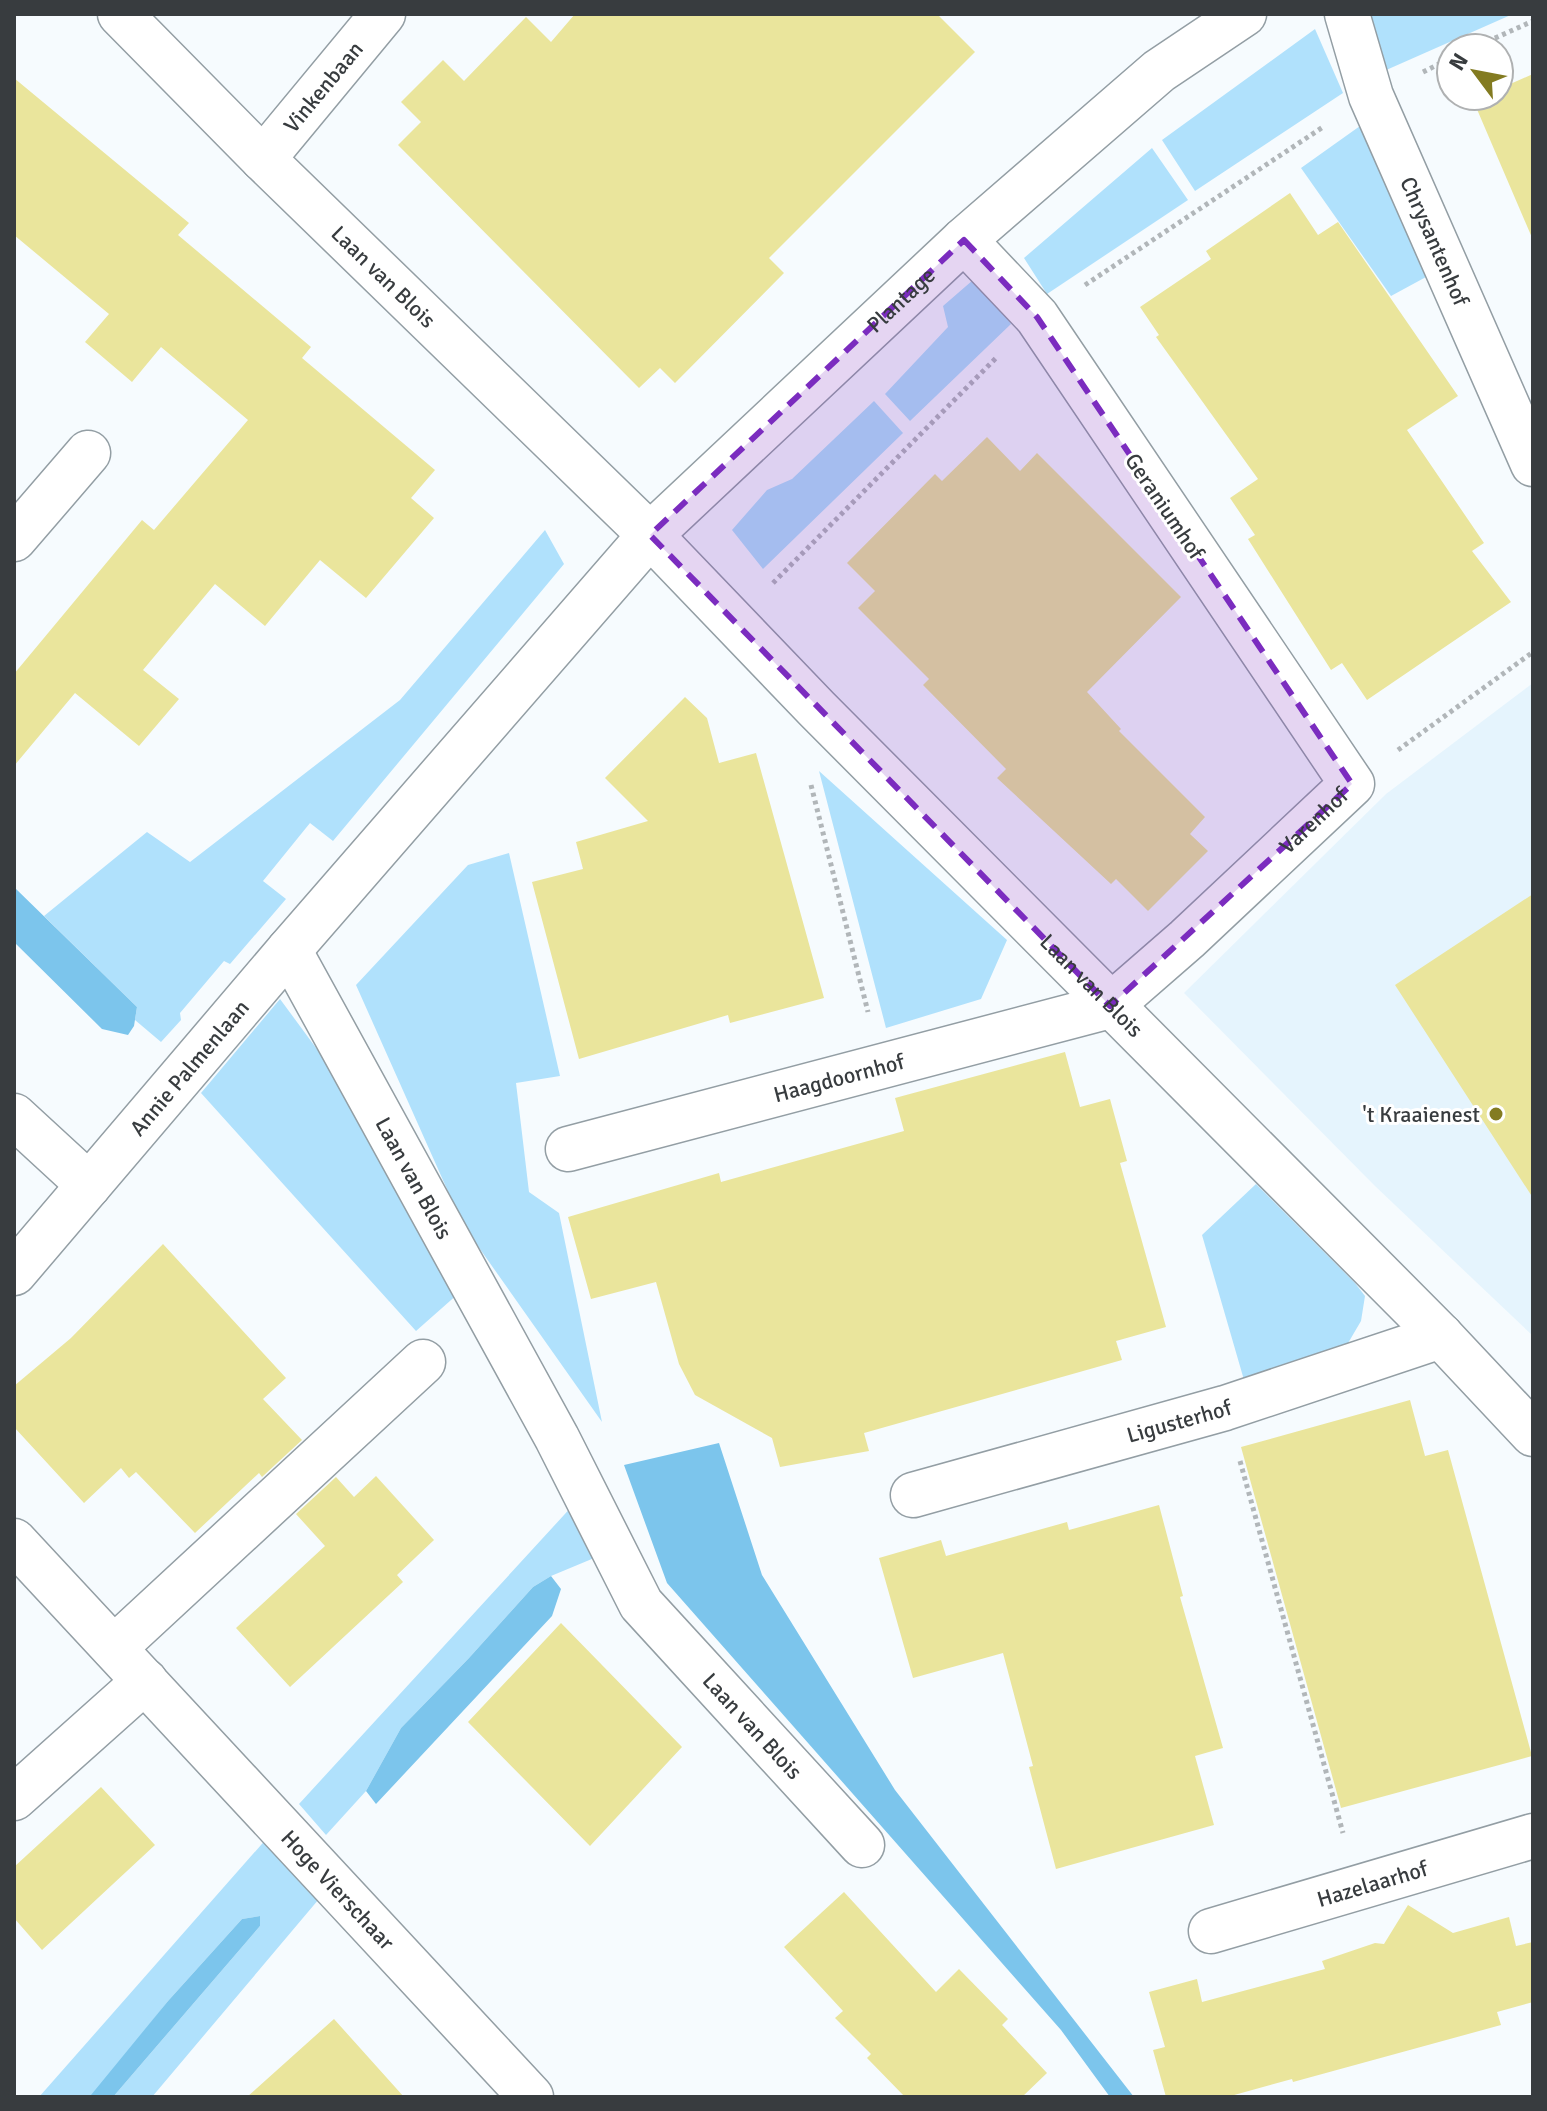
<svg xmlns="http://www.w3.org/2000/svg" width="1547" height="2111" font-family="Signika,sans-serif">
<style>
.built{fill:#e5f4fd}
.green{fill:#b0e1fc}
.water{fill:#7cc5ec}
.building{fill:#eae59c}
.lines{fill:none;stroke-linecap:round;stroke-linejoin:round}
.minor-casing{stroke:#939ea4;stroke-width:47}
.path{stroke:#b1b6b9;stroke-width:5;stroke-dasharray:4 4;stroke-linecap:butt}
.minor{stroke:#fff;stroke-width:44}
.marked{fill:#7b2cbf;fill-opacity:0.2;stroke:#7b2cbf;stroke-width:6;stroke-dasharray:16 10;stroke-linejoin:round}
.poi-dot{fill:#837b21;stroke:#fff;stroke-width:3}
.labels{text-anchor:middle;stroke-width:6;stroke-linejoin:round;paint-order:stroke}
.street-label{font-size:22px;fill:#383c3f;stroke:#fff}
.poi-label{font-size:22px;fill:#383c3f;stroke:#fff;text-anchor:end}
</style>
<rect width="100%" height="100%" fill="#f6fbfe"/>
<!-- built -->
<path class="built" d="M 1533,683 L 1533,1336 L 1375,1186 L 1184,993 L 1386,794 Z"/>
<!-- green -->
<path class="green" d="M 1363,14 L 1513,14 L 1384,71 Z
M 1315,29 L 1343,93 L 1195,191 L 1162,140 Z
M 1360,126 L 1426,277 L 1391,296 L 1301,168 Z
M 1152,148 L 1188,200 L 1047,294 L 1024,258 Z
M 973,280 L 988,290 L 1011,324 L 910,421 L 885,394 L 948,327 L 943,306 Z
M 874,401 L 903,433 L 763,569 L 732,530 L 767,490 L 792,479 Z
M 545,530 L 564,564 L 333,841 L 310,823 L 263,881 L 286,899 L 230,964 L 224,961 L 180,1013 L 181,1020 L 161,1042 L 135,1020 L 137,1007 L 44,916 L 147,832 L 190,862 L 400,700 Z
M 819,771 L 1007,940 L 981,999 L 886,1028 Z
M 509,853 L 560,1076 L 516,1083 L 529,1192 L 559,1213 L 602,1422 L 463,1225 L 356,985 L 468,865 Z
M 280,999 L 350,1094 L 459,1293 L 416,1331 L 201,1093 Z
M 1256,1184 L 1355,1283 L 1365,1296 L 1361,1321 L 1344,1350 L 1244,1380 L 1202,1235 Z
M 575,1503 L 599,1556 L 551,1576 L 533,1587 L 469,1658 L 401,1728 L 366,1791 L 326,1835 L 299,1804 Z
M 268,1837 L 324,1893 L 152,2097 L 113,2097 L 260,1926 L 260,1916 L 242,1919 L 168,2001 L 92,2097 L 39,2097 Z"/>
<!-- water -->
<path class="water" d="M 14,887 L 137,1007 L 134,1026 L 128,1035 L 102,1029 L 14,942 Z
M 719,1443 L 762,1575 L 895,1790 L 1134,2097 L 1110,2097 L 1061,2030 L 667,1583 L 624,1465 Z
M 551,1576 L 561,1589 L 552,1616 L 376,1804 L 366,1791 L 401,1728 L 469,1658 L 533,1587 Z
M 260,1916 L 260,1926 L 113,2097 L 92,2097 L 91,2095 L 168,2001 L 242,1919 Z"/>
<!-- building -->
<path class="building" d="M 575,14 L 937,14 L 975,52 L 769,258 L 784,273 L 675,383 L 660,368 L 639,388 L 398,145 L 421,122 L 401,102 L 443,60 L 464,81 L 526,17 L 551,42 Z
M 1533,74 L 1533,240 L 1473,100 L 1482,96 L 1499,96 L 1499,89 Z
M 14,78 L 189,223 L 178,235 L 311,347 L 302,358 L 435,470 L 411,498 L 434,518 L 366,598 L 320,560 L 265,626 L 215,584 L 143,670 L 179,699 L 139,746 L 75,693 L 14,766 L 14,674 L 142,520 L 154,530 L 248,420 L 161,347 L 132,382 L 85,342 L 109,314 L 14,235 Z
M 1290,193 L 1318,235 L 1338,222 L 1458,396 L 1407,430 L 1484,543 L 1472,551 L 1511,602 L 1367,700 L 1342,663 L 1331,670 L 1248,539 L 1255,535 L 1230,498 L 1258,479 L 1156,337 L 1159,335 L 1140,307 L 1211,259 L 1206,251 Z
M 987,437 L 1020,471 L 1037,453 L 1181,597 L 1087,692 L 1121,729 L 1119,731 L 1205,817 L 1190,834 L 1208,851 L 1148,911 L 1116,879 L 1111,884 L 997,778 L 1006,769 L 923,685 L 929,679 L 858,608 L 875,591 L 847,563 L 935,474 L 942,481 Z
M 685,697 L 707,718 L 719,763 L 756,753 L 824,998 L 730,1023 L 728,1015 L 579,1059 L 532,882 L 583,869 L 576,842 L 648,821 L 605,778 Z
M 1533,894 L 1533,1198 L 1395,985 Z
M 1065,1052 L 1080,1107 L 1110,1099 L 1127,1161 L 1120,1163 L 1166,1327 L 1116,1341 L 1122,1360 L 864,1433 L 869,1451 L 780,1467 L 772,1438 L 695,1395 L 679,1364 L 656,1282 L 591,1299 L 568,1217 L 719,1173 L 721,1182 L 904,1131 L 895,1098 Z
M 163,1244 L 286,1378 L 263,1399 L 302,1440 L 262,1477 L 259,1473 L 195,1533 L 136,1472 L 129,1478 L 121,1468 L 84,1503 L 14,1427 L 14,1386 L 71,1338 Z
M 1410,1400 L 1425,1456 L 1448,1450 L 1532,1756 L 1341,1808 L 1241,1447 Z
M 376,1476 L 434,1540 L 397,1575 L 403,1582 L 290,1687 L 236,1628 L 325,1546 L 296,1514 L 336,1477 L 354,1497 Z
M 1159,1505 L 1183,1596 L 1180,1597 L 1223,1748 L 1195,1756 L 1214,1825 L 1056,1869 L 1029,1767 L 1033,1766 L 1003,1653 L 913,1678 L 879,1558 L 941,1540 L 946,1556 L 1067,1522 L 1069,1530 Z
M 561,1623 L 682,1747 L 590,1846 L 468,1722 Z
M 101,1787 L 155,1845 L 42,1950 L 14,1918 L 14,1867 Z
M 844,1892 L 936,1992 L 959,1969 L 1008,2019 L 1002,2025 L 1047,2073 L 1022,2097 L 905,2097 L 867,2058 L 871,2054 L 835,2018 L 843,2011 L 784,1947 Z
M 1408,1905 L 1453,1933 L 1509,1917 L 1516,1946 L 1533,1942 L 1533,2002 L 1497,2012 L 1501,2025 L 1293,2082 L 1292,2079 L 1227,2097 L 1166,2097 L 1153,2050 L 1165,2047 L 1149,1992 L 1197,1979 L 1202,2002 L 1325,1969 L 1322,1961 L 1375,1943 L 1384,1944 Z
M 334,2019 L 404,2097 L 247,2097 Z"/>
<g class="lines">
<defs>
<g id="minor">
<path id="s1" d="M 120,14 L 263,159 L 650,535 L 817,709 L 1441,1336 L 1533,1434"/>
<path id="s2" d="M 1347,14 L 1371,96 L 1533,464"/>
<path id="s3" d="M 263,159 L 383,14"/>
<path d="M 14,539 L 88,453"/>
<path id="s4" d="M 289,950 L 557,1438 L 641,1604 L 862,1845"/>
<path d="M 14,1116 L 89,1185"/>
<path id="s5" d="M 568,1149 L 1110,1006 L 1187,939 L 1352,784 L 1037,317 L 964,240"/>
<path id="s6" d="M 14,1273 L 289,950 L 650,535 L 964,240 L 1159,71 L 1244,14"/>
<path id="s7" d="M 913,1495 L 1225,1408 L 1441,1336"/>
<path id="s8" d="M 14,1541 L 531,2097"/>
<path d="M 114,1648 L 423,1362"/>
<path d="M 14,1798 L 145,1681"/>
<path id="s9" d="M 1211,1931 L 1533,1836"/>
</g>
</defs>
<!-- minor casing -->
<use href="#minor" class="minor-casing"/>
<!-- path -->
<path class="path" d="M 1473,48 L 1533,21
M 1423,72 L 1451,58
M 1085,285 L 1323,127
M 773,583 L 997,357
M 1398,750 L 1533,652
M 811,785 L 868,1012
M 1240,1461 L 1343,1833"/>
<!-- minor -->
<use href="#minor" class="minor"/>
</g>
<!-- marked area -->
<path class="marked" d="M 964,240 L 1037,317 L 1352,784 L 1110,1006 L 650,535 Z"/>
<!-- markers -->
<circle class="poi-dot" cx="1496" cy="1114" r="8"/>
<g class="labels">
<!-- street labels -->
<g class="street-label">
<text dy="8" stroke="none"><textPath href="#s3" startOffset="94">Vinkenbaan</textPath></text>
<text dy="8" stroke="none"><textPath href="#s2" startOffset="244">Chrysantenhof</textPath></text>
<text dy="8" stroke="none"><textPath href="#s1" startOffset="372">Laan van Blois</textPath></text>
<text dy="8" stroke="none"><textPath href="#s6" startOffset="1318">Plantage</textPath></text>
<text transform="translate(1165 506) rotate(56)" y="8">Geraniumhof</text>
<text dy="8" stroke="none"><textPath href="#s5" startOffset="836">Varenhof</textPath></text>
<text dy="8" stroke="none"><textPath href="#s1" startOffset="1374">Laan van Blois</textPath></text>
<text dy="8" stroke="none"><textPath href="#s6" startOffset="270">Annie Palmenlaan</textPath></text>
<text dy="8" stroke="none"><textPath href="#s5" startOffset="280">Haagdoornhof</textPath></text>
<text dy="8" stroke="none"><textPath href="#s4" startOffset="260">Laan van Blois</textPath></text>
<text dy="8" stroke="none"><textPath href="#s7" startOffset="276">Ligusterhof</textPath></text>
<text dy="8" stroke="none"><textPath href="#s4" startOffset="908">Laan van Blois</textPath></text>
<text dy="8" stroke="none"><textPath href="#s9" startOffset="168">Hazelaarhof</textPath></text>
<text dy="8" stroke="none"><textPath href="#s8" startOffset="476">Hoge Vierschaar</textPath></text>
</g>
<!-- poi labels -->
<g class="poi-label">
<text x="1480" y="1122">'t Kraaienest</text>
</g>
</g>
<!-- border -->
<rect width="1547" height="2111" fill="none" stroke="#383c3f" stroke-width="32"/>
<!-- north arrow -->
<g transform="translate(1475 72) rotate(302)"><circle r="38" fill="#ffffff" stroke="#afb1b2" stroke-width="2"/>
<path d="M0-6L14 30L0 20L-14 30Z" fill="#837b21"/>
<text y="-12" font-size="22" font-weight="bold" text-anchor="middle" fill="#383c3f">N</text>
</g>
</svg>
